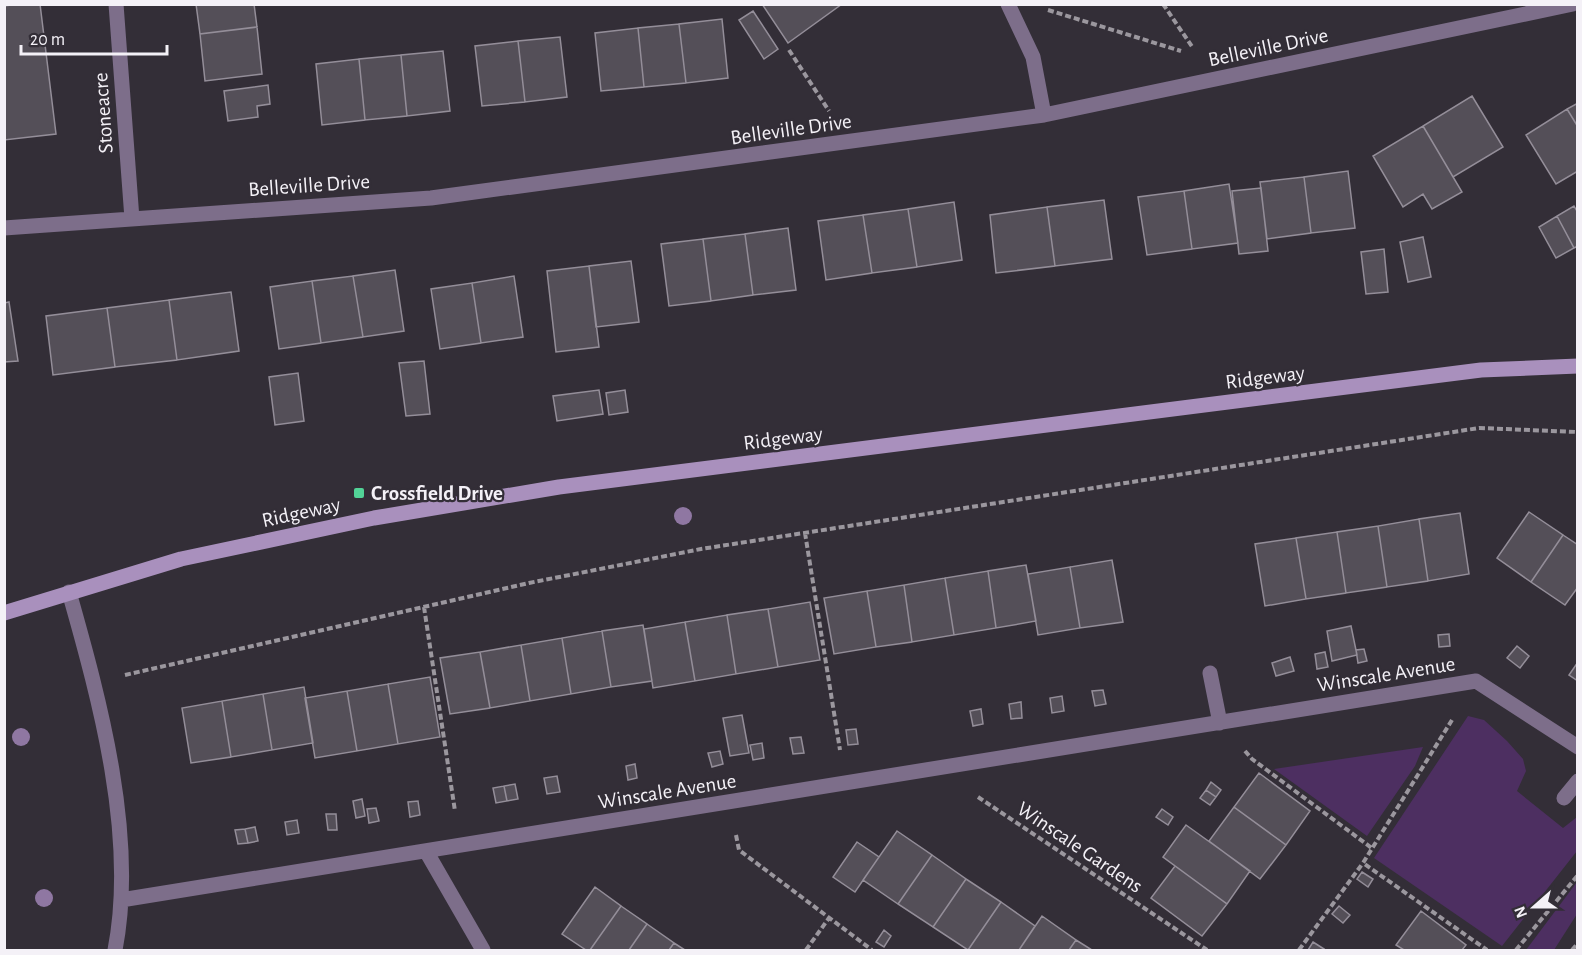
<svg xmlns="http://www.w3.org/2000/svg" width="1582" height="955" font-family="'Alegreya Sans',sans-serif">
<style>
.green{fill:#4d2f61}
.building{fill:#544f58;stroke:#948e99;stroke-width:1.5}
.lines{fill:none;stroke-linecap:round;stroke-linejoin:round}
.path{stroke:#9b979e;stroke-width:4;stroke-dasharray:6 3;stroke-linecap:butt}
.street{stroke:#7d6e8a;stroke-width:15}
.secondary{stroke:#a990bd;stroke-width:15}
.tree{fill:#8f77a2}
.poi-dot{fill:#52d397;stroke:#332e37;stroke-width:2}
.labels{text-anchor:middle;stroke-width:4.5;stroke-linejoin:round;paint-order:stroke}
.street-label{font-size:21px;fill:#f4f1f7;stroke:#332e37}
.poi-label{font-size:21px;font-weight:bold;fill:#f4f1f7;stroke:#332e37;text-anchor:start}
</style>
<rect width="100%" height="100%" fill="#332e37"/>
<!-- green -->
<path class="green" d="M 1468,716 L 1484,720 L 1507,741 L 1523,759 L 1526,771 L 1517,791 L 1563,828 L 1577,817 L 1577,851 L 1502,946 L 1374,858 Z
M 1423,747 L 1415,766 L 1367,836 L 1274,769 Z
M 1577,882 L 1577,914 L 1554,950 L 1526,950 Z"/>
<!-- building -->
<path class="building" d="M 18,4 L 40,4 L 56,134 L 4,140 L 4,6 Z
M 196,4 L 254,4 L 257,27 L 200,34 Z
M 762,4 L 842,4 L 788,43 Z
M 753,11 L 778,49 L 764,59 L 739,20 Z
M 722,19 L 728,78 L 686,83 L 679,24 Z
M 679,24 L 686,83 L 644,87 L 638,28 Z
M 257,27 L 262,74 L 205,81 L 200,34 Z
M 638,28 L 644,87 L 601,91 L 595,33 Z
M 560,37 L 567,97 L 525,102 L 518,41 Z
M 518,41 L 525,102 L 482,106 L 475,46 Z
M 443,51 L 450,111 L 407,116 L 401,55 Z
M 401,55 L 407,116 L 365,120 L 359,59 Z
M 359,59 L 365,120 L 322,125 L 316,64 Z
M 268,85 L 270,104 L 257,106 L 258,117 L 228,121 L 224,91 Z
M 1472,96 L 1503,147 L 1453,177 L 1423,126 Z
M 1578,103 L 1578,127 L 1567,109 Z
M 1567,109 L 1578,127 L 1578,171 L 1556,184 L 1526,135 Z
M 1423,126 L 1462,192 L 1432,209 L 1423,194 L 1403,207 L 1373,156 Z
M 1348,171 L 1355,228 L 1311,233 L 1304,177 Z
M 1304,177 L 1311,233 L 1267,239 L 1260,182 Z
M 1229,184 L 1238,243 L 1192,249 L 1184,191 Z
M 1261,188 L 1268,251 L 1239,254 L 1232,191 Z
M 1184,191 L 1192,249 L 1147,255 L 1138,197 Z
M 1104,200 L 1112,259 L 1055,266 L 1047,207 Z
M 954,202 L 962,260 L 917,267 L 908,209 Z
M 1574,206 L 1578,213 L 1578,246 L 1574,248 L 1557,216 Z
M 1047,207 L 1055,266 L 996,273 L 990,215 Z
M 908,209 L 917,267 L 872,273 L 863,215 Z
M 863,215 L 872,273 L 826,280 L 818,221 Z
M 1557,216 L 1574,248 L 1556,258 L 1539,227 Z
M 788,228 L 796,290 L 753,295 L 745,234 Z
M 745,234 L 753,295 L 711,301 L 703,239 Z
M 1423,237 L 1431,277 L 1408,282 L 1400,242 Z
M 703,239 L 711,301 L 669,306 L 661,244 Z
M 1384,249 L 1388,292 L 1366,294 L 1361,252 Z
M 631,261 L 639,322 L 596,327 L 589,266 Z
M 589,266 L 599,347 L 556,352 L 547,271 Z
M 395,270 L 404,331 L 363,337 L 353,276 Z
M 353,276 L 363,337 L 321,343 L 312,281 Z
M 514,276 L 523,337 L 481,343 L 472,283 Z
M 312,281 L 321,343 L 279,349 L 270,287 Z
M 472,283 L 481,343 L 440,349 L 431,289 Z
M 231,292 L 239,351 L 177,360 L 169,300 Z
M 169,300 L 177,360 L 115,367 L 107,308 Z
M 9,302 L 18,361 L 4,362 L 4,303 Z
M 107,308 L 115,367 L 53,375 L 46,316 Z
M 424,361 L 430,414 L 406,416 L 399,363 Z
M 298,373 L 304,421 L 275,425 L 269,377 Z
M 599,390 L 603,414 L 557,421 L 553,396 Z
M 625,390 L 628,412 L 609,415 L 606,393 Z
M 1529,512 L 1563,535 L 1531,582 L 1497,558 Z
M 1460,513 L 1469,574 L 1428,581 L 1419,519 Z
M 1419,519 L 1428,581 L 1387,587 L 1378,526 Z
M 1378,526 L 1387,587 L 1346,593 L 1337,532 Z
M 1337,532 L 1346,593 L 1306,599 L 1296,538 Z
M 1563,535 L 1578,545 L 1578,587 L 1565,605 L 1531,582 Z
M 1296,538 L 1306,599 L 1265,606 L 1255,544 Z
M 1112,560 L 1123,622 L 1080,628 L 1070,567 Z
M 1026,565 L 1036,621 L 996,628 L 988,571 Z
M 1070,567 L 1080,628 L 1038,635 L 1028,574 Z
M 988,571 L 996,628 L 954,635 L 945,578 Z
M 945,578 L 954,635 L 912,642 L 904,585 Z
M 904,585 L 912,642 L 876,647 L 867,591 Z
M 867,591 L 876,647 L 834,654 L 824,598 Z
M 810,602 L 820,660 L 778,667 L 768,609 Z
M 768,609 L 778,667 L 736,674 L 727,615 Z
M 727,615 L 736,674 L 695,681 L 685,622 Z
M 685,622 L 695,681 L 653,688 L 644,629 Z
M 643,625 L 652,681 L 611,687 L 602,631 Z
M 1351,626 L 1357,655 L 1332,661 L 1327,631 Z
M 602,631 L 611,687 L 571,694 L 562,638 Z
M 1449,634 L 1450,646 L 1439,647 L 1438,635 Z
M 562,638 L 571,694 L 530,701 L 521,645 Z
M 521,645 L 530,701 L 490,708 L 480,652 Z
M 1517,646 L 1529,656 L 1520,668 L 1507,658 Z
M 1364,649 L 1367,661 L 1358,663 L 1356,650 Z
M 480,652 L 490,708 L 450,714 L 440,658 Z
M 1325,652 L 1328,667 L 1317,669 L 1315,654 Z
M 1290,657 L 1294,671 L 1276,676 L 1272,663 Z
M 1578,662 L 1578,681 L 1569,675 Z
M 430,677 L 440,737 L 398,744 L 388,684 Z
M 388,684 L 398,744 L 357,751 L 347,691 Z
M 304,687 L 313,743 L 272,750 L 263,694 Z
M 1103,690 L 1106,704 L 1095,706 L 1092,691 Z
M 347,691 L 357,751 L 315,758 L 305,698 Z
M 263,694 L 272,750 L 231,757 L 222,701 Z
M 1062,696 L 1064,711 L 1052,713 L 1050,698 Z
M 222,701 L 231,757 L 191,763 L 182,708 Z
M 1021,702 L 1022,718 L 1011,719 L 1009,704 Z
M 981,709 L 983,724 L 973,726 L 970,711 Z
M 742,715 L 749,753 L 730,756 L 723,718 Z
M 856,729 L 858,744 L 848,745 L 846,730 Z
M 801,737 L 804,753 L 793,754 L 790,738 Z
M 762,743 L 764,758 L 753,760 L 750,745 Z
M 720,751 L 723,764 L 712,767 L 708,753 Z
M 635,764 L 637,778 L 628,780 L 626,766 Z
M 1259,773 L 1310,811 L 1286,845 L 1234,807 Z
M 557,776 L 560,792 L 547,794 L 544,778 Z
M 1211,782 L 1221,790 L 1216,797 L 1206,790 Z
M 515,784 L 518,799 L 507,801 L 504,786 Z
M 504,786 L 507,801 L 496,803 L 493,788 Z
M 1206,790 L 1216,797 L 1210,805 L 1200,798 Z
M 362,799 L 365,816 L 356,818 L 353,801 Z
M 418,801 L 420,815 L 410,817 L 408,802 Z
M 1234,807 L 1286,845 L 1260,879 L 1209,841 Z
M 376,808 L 379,821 L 369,823 L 367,809 Z
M 1162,809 L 1173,817 L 1168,825 L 1156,817 Z
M 326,814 L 336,814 L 337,830 L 328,830 Z
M 297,820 L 299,833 L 287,835 L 285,822 Z
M 1186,825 L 1250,871 L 1227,904 L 1163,857 Z
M 255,827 L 258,841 L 248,843 L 245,829 Z
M 245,829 L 248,843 L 238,844 L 235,830 Z
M 897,831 L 932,855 L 898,904 L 863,880 Z
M 857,842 L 879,857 L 855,892 L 833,877 Z
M 932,855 L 966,879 L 933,927 L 898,904 Z
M 1175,866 L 1227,904 L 1202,936 L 1151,898 Z
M 1362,872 L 1373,879 L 1368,887 L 1357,879 Z
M 966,879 L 1001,902 L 968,950 L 933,927 Z
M 595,887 L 621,906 L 590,950 L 586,950 L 562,934 Z
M 1001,902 L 1035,926 L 1019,950 L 968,950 Z
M 621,906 L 647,924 L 629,950 L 590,950 Z
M 1339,906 L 1350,915 L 1343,923 L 1332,914 Z
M 1421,911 L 1466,945 L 1462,950 L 1404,950 L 1396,945 Z
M 1042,916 L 1076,940 L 1069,950 L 1019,950 Z
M 647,924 L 674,943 L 669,950 L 629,950 Z
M 884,930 L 891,936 L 884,947 L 876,942 Z
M 1076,940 L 1092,950 L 1069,950 Z
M 1313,942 L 1324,949 L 1323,950 L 1308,950 Z
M 674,943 L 685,950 L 669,950 Z"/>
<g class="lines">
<!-- path -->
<path class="path" d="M 1163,4 L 1193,48
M 1048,10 L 1181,51
M 789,50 L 829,111
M 805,533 L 840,750
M 424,607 L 455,811
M 125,675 L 529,583 L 701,549 L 1479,428 L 1578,432
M 1452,720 L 1363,863 L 1487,950
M 1245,751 L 1252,759 L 1373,849
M 978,797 L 1207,950
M 736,835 L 739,850 L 872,950
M 806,950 L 829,918
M 1299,950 L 1363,863
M 1516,950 L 1578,875
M 1572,950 L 1578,943"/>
<!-- street -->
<path class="street" d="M 116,4 L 132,219
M 1008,4 L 1033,57 L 1044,115
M 4,228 L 431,198 L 1044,115 L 1573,4
M 69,592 C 100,701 137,837 115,950
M 1210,673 L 1220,723
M 1564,798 L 1578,781
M 426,851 L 483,950
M 121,900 L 1476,681 L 1578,747"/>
<!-- secondary -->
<path class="secondary" d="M 4,613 L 181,559 L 374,518 L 559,487 L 1481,370 L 1578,366"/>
</g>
<!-- trees -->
<g class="tree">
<circle cx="683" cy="516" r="9"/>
<circle cx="21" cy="737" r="9"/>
<circle cx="44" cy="898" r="9"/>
</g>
<!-- markers -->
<rect class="poi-dot" x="353" y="487" width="12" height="12" rx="3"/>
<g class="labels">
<!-- street labels -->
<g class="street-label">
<text transform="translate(1268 47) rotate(-12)" y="7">Belleville Drive</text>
<text transform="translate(103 113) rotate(-94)" y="7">Stoneacre</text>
<text transform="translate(791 129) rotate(-8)" y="7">Belleville Drive</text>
<text transform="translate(309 185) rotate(-4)" y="7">Belleville Drive</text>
<text transform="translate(1265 377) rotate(-7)" y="7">Ridgeway</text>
<text transform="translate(783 438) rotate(-7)" y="7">Ridgeway</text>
<text transform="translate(301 512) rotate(-12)" y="7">Ridgeway</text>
<text transform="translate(1386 674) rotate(-9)" y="7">Winscale Avenue</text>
<text transform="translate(667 791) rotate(-9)" y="7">Winscale Avenue</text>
<text transform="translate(1080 847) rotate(34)" y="7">Winscale Gardens</text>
</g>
<!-- poi labels -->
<g class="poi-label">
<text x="371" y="500">Crossfield Drive</text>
</g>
</g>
<!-- border -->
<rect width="1582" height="955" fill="none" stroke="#f4f1f7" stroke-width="12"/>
<!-- north arrow -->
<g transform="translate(1534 907) rotate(249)" stroke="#332e37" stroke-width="4.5" paint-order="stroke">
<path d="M0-4.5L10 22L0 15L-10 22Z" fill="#f4f1f7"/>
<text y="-9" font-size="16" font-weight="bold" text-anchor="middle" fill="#f4f1f7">N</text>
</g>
<!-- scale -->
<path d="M21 45v9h146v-9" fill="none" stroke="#f4f1f7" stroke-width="3"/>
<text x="30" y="45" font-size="18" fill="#f4f1f7" stroke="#332e37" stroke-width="4.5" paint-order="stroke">20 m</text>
</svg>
